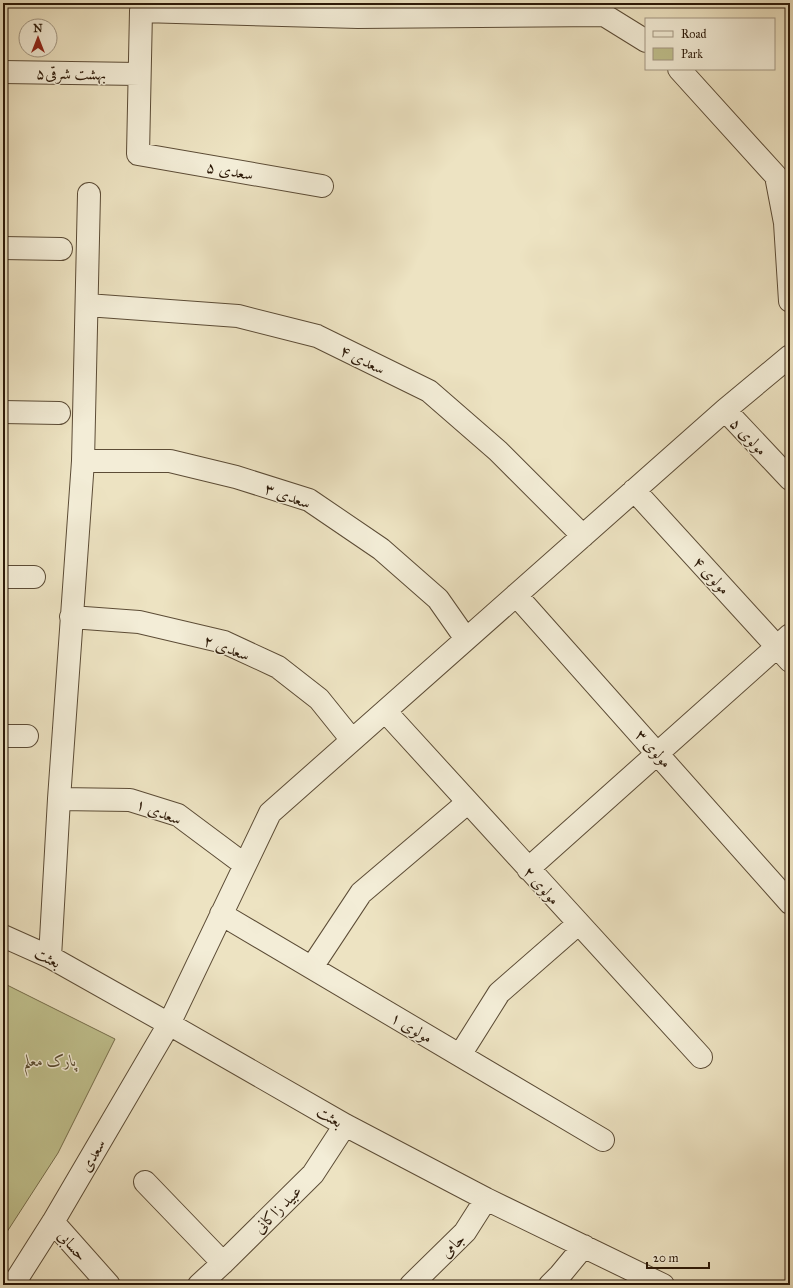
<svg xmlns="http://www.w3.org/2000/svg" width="793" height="1288" font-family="'IM FELL Great Primer',Amiri,serif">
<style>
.green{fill:#c0c18e;stroke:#766d4b}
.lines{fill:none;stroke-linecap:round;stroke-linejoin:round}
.minor-casing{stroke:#5c4c36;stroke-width:24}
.minor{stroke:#f3edd7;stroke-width:22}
.labels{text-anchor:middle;stroke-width:3;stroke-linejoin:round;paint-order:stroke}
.street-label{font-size:16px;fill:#2c1908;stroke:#f3edd7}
.park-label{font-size:16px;font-style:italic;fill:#584b30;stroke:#f3edd7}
</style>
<rect width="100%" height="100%" fill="#ede3c2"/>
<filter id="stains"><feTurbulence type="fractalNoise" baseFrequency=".005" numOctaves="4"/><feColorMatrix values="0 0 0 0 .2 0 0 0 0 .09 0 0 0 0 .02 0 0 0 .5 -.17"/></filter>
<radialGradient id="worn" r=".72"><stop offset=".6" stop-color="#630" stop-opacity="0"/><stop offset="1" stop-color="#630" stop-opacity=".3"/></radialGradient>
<!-- green -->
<path class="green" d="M 3,983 L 115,1039 L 58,1153 L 3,1238 Z"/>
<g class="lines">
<defs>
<path id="minor" d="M 679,69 L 776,176 L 785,223 L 790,301
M 3,72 L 139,74
M 322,186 L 138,154 L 141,11 L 358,17 L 604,15 L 646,41
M 3,248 L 61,249
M 87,305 L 238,316 L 317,336 L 429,391 L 498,451 L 583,536
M 725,410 L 790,479
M 3,412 L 59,413
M 83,461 L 170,461 L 236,477 L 309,500 L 381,549 L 438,599 L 466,639
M 634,490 L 790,661
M 3,577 L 34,577
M 516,595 L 790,903
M 71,617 L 139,622 L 224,642 L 278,667 L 319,699 L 352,740
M 385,711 L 701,1057
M 3,736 L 27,736
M 59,799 L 130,800 L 178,815 L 245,865
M 528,869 L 790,635
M 221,914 L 603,1140
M 3,936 L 50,957 L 169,1024 L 345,1125 L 486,1199 L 663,1285
M 50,957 L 59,799 L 83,461 L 89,194
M 312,967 L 361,893 L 467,803
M 460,1055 L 499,993 L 578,924
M 145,1182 L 223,1263
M 53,1222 L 109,1285
M 13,1285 L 53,1222 L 169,1024 L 270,813 L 725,410 L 790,356
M 199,1285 L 223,1263 L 313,1174 L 345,1125
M 411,1285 L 465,1232 L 486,1199
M 550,1285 L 560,1275 L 584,1246"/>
</defs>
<!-- minor casing -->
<use href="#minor" class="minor-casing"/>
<!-- minor -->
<use href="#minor" class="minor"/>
</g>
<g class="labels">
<!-- street labels -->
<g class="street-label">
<text transform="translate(71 73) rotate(1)" y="6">بهشت شرقی۵</text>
<text transform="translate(230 170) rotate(10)" y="6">سعدی ۵</text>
<text transform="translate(363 359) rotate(26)" y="6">سعدی ۴</text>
<text transform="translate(749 436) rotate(46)" y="6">مولوی ۵</text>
<text transform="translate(288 495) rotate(20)" y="6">سعدی ۳</text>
<text transform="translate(712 575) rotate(47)" y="6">مولوی ۴</text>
<text transform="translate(227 647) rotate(20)" y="6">سعدی ۲</text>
<text transform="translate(654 748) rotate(48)" y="6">مولوی ۳</text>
<text transform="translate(159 811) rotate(21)" y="6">سعدی ۱</text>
<text transform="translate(542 885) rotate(48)" y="6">مولوی ۲</text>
<text transform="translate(48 957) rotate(27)" y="6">بعثت</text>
<text transform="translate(412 1027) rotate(31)" y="6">مولوی ۱</text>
<text transform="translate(330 1116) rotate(30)" y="6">بعثت</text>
<text transform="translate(92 1155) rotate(-60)" y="6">سعدی</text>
<text transform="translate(277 1209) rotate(-45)" y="6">عبید زاکانی</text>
<text transform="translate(73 1245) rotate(49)" y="6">حسابی</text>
<text transform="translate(452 1245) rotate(-45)" y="6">جامی</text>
</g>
<!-- park labels -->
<g class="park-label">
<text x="50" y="1066">پارک معلم</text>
</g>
</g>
<!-- margin -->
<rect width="793" height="1288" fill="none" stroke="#ede3c2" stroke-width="16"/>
<rect x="4" y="4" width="785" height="1280" fill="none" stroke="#2c1908" stroke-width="2"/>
<rect x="8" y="8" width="777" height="1272" fill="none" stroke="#2c1908"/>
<!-- legend -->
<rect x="645" y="18" width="130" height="52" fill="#f3edd7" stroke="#a39884"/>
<rect x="653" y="31" width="20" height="6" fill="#f3edd7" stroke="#a39884"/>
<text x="681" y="38" font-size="12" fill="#2c1908">Road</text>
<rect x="653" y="48" width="20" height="12" fill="#c0c18e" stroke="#a39884"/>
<text x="681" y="58" font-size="12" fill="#2c1908">Park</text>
<!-- north arrow -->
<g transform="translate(38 38)"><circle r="19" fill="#f3edd7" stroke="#a39884"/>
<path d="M0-3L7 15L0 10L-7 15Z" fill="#8f2418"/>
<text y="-6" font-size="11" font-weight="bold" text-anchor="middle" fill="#2c1908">N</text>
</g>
<!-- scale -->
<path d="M647 1262v6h62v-6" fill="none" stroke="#2c1908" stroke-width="2"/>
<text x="653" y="1262" font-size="12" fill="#2c1908" stroke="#f3edd7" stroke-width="3" paint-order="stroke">20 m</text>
<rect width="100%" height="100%" filter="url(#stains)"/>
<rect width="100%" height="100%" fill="url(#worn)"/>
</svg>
